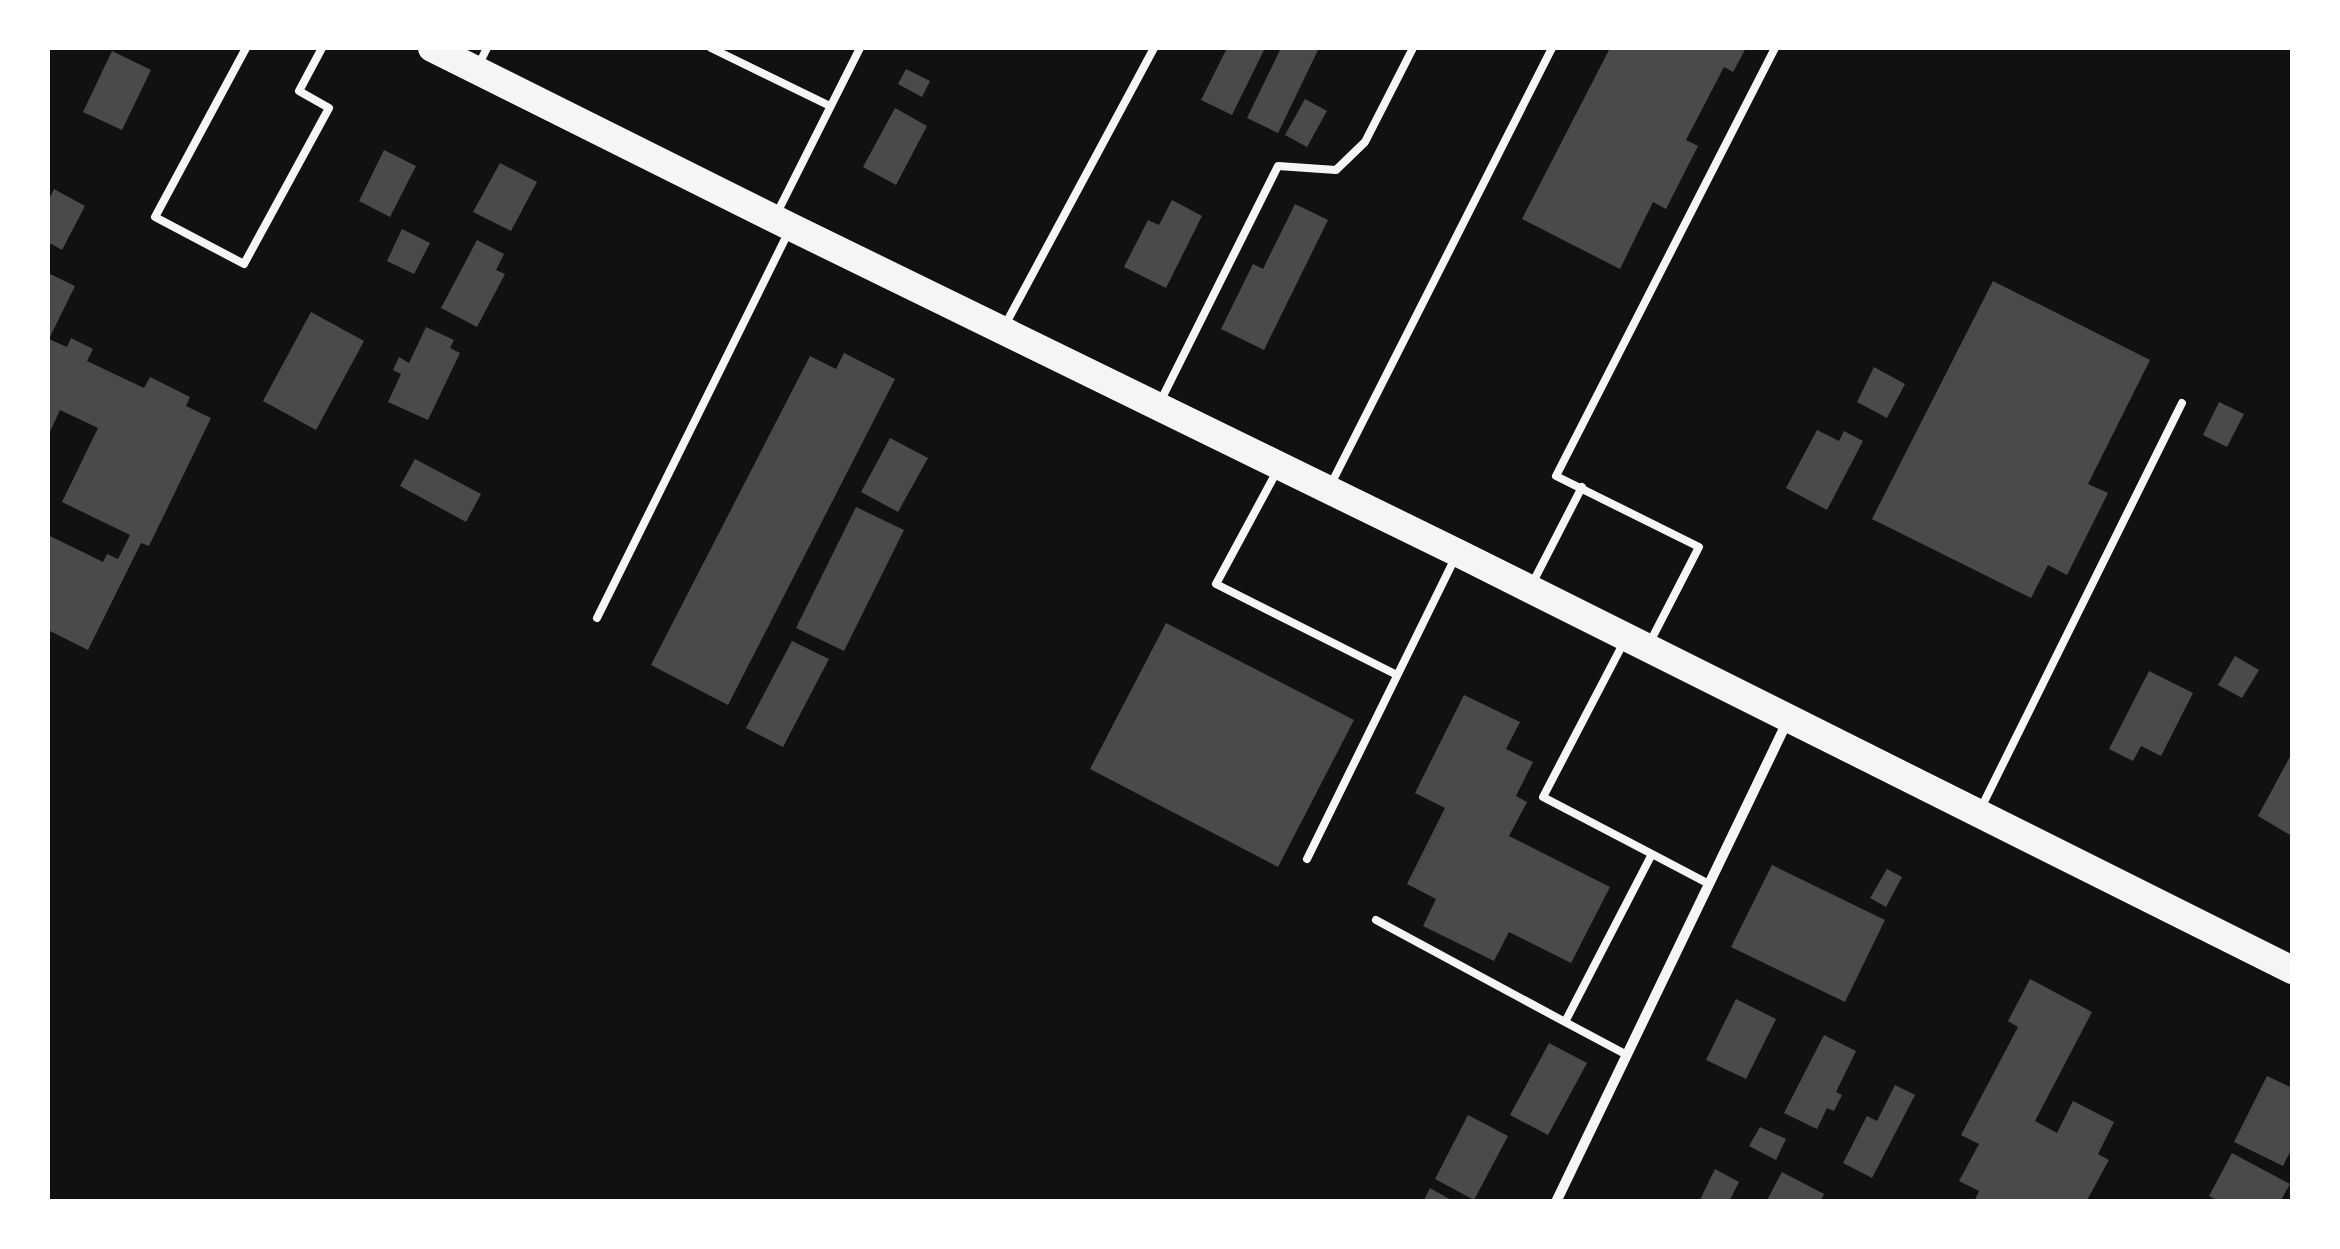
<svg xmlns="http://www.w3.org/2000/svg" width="2340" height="1249" font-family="'Fira Sans',sans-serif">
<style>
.building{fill:#4a4a4a}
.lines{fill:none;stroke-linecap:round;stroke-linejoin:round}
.service{stroke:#f5f5f5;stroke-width:8}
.minor{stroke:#f5f5f5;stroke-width:10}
.trunk{stroke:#f5f5f5;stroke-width:28}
</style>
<rect width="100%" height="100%" fill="#111"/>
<!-- building -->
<path class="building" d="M 1227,48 L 1265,48 L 1232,115 L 1201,100 Z
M 1281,48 L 1319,48 L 1278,133 L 1247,118 Z
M 1610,48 L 1746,48 L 1733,72 L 1724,67 L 1686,140 L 1698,146 L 1666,209 L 1653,202 L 1620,269 L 1522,219 Z
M 112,51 L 151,70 L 122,130 L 83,112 Z
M 906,69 L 930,81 L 922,97 L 898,84 Z
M 1305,99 L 1327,111 L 1307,147 L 1285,135 Z
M 895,108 L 927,126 L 896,185 L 863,167 Z
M 384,150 L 416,166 L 390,217 L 359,201 Z
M 500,163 L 537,182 L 511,231 L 473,212 Z
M 54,189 L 85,206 L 62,250 L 48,242 L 48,201 Z
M 1172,200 L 1202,216 L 1166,288 L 1124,267 L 1148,220 L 1159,225 Z
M 1295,204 L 1328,220 L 1264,350 L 1221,329 L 1253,264 L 1263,269 Z
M 402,229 L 430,243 L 414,274 L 387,261 Z
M 477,240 L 504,254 L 496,270 L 505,274 L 477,327 L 441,308 Z
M 48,273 L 75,286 L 49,339 L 67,347 L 71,338 L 93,349 L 87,361 L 144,388 L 150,377 L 190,397 L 186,406 L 211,418 L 149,546 L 141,543 L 88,650 L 48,630 L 48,535 L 103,562 L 107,554 L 118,559 L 130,535 L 62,502 L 98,428 L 60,410 L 48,436 Z
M 1993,281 L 2150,360 L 2088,484 L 2108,493 L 2067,575 L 2048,565 L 2031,598 L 1872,519 Z
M 311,312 L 364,341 L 316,430 L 263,401 Z
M 426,327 L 454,340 L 450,348 L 460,353 L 428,420 L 388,402 L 401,374 L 393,370 L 399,357 L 409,363 Z
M 844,353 L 895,379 L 728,705 L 651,665 L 810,356 L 836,369 Z
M 1874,367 L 1905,384 L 1887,418 L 1857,402 Z
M 2219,402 L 2244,414 L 2227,447 L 2203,435 Z
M 1817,430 L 1839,441 L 1844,431 L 1863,441 L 1827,510 L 1786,488 Z
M 890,438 L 928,458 L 898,512 L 861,492 Z
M 415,459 L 481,494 L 466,522 L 400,486 Z
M 856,507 L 904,530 L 844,651 L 796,628 Z
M 1166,623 L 1354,720 L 1278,867 L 1090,769 Z
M 792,641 L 829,659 L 783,747 L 746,728 Z
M 2235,656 L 2259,670 L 2242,698 L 2218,685 Z
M 2149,671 L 2193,693 L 2161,756 L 2141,746 L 2133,761 L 2109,749 Z
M 1464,695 L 1520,722 L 1506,749 L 1533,762 L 1516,796 L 1527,802 L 1509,836 L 1610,887 L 1571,963 L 1509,932 L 1494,961 L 1423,926 L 1436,899 L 1407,884 L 1445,808 L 1415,793 Z
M 2292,753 L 2292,836 L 2258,816 Z
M 1772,865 L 1885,920 L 1845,1002 L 1731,947 Z
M 1887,869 L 1902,877 L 1886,907 L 1870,898 Z
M 2030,979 L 2092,1012 L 2035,1121 L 2057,1133 L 2073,1101 L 2114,1122 L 2098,1154 L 2109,1160 L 2086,1202 L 1974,1202 L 1979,1191 L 1959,1181 L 1979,1144 L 1961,1135 L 2018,1027 L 2008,1021 Z
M 1736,999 L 1776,1019 L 1746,1079 L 1706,1060 Z
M 1824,1035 L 1856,1051 L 1836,1092 L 1842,1095 L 1834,1111 L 1827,1108 L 1817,1129 L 1784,1113 Z
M 1549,1043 L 1587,1063 L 1548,1135 L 1510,1115 Z
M 2267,1076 L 2292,1088 L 2292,1148 L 2283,1166 L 2234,1142 Z
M 1895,1085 L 1915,1095 L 1872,1178 L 1843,1163 L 1867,1116 L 1877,1121 Z
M 1468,1115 L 1508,1136 L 1474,1200 L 1435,1179 Z
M 1760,1127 L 1786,1139 L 1776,1160 L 1749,1146 Z
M 2232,1153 L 2290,1184 L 2280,1202 L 2221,1202 L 2209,1196 Z
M 1715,1169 L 1739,1182 L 1729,1202 L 1699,1202 Z
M 1782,1172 L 1824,1194 L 1820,1202 L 1766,1202 Z
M 1430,1188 L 1455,1202 L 1423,1202 Z"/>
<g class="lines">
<!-- service -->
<path class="service" d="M 246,48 L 155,217 L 244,264 L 329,108 L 299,91 L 322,48
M 711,48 L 830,106
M 478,66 L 487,48
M 776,215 L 860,48
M 1004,327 L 1154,48
M 1160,402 L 1278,166 L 1336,170 L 1365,142 L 1413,48
M 1277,471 L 1216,584 L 1397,675
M 1330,486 L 1552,48
M 1531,586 L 1582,487
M 597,618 L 789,231
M 1625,640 L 1543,797 L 1652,854
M 1649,644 L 1699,547 L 1556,476 L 1775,48
M 1981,808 L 2182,403
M 1307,859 L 1455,558
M 1376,920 L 1565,1022
M 1627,1055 L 1565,1022 L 1652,854 L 1709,884"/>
<!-- minor -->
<path class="minor" d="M 1556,1202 L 1788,720"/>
<!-- trunk -->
<path class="trunk" d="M 432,48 L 791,227 L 1458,553 L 2292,970"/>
</g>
<!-- border -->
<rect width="2340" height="1249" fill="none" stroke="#ffffff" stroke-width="100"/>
</svg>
